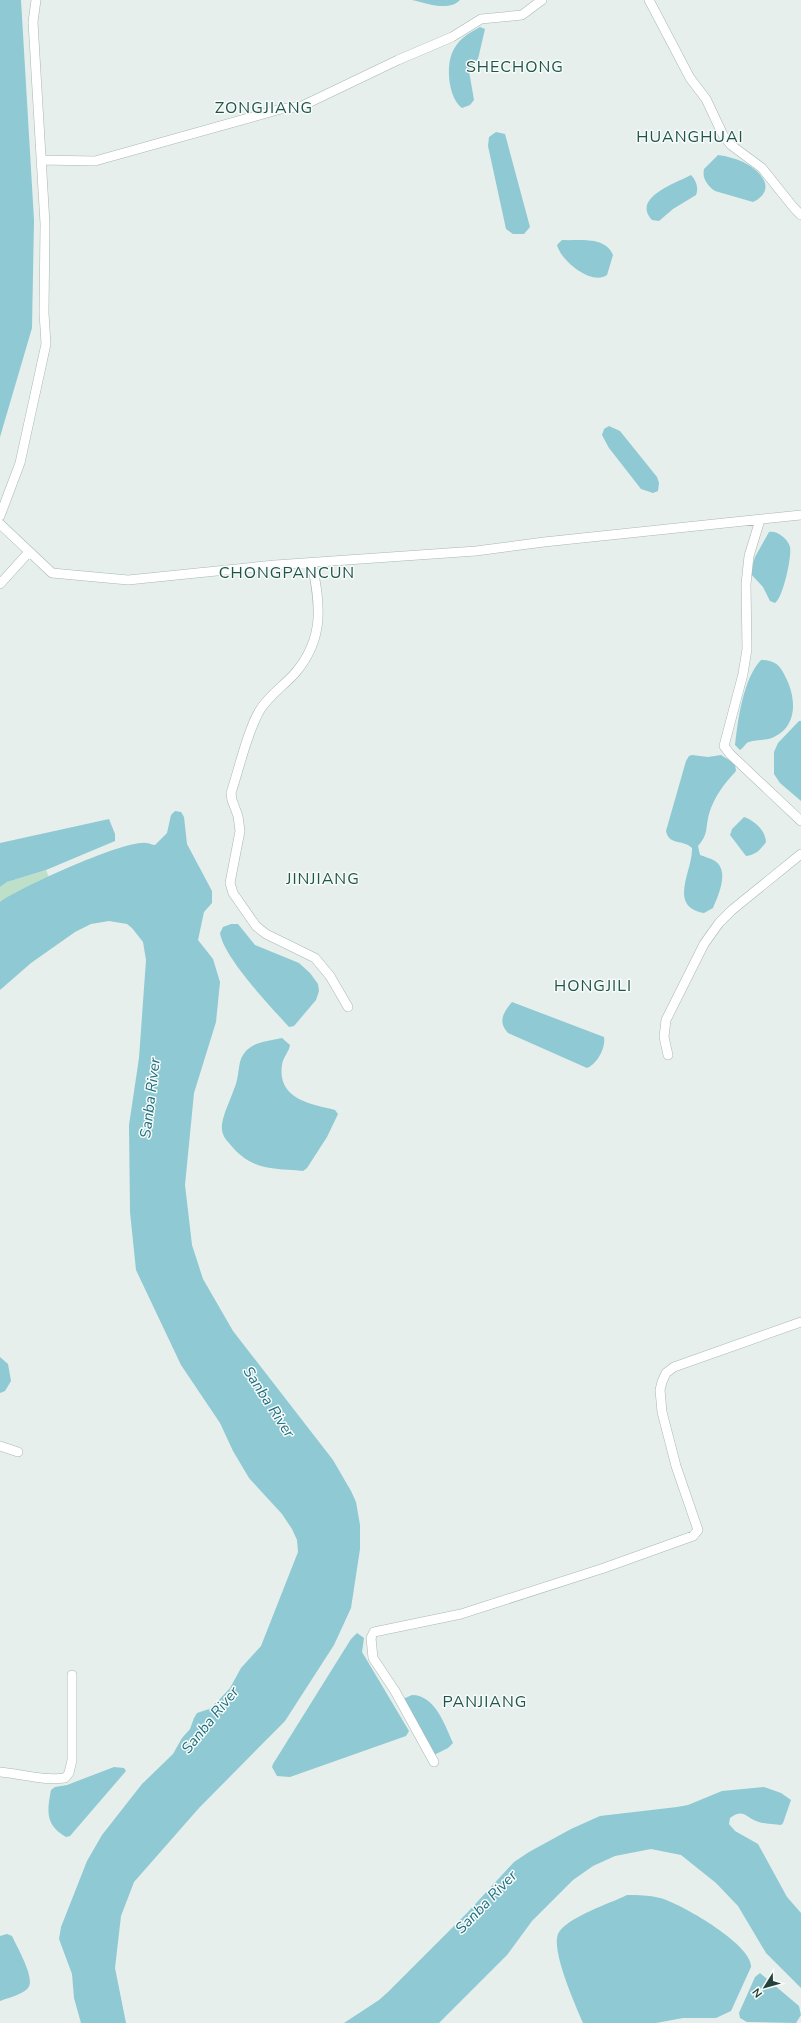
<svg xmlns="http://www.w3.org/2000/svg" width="801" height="2023" font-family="'Nunito Sans',sans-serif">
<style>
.green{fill:#bfe0c8}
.water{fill:#8ec9d4}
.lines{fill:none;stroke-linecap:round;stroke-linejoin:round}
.minor-casing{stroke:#a8b8b2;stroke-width:10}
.minor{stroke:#fff;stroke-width:9}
.labels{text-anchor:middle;stroke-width:3;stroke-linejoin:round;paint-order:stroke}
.water-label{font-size:15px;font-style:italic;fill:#1c6f80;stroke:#f7fbf9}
.quarter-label{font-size:16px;letter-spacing:1px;fill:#1f5548;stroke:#f7fbf9}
</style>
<rect width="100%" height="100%" fill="#e6efeb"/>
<!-- green -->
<path class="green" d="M 46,870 L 49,877 L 0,902 L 0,887 L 7,882 Z"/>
<!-- water -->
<path class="water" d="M 0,0 L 21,0 L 34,220 L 32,328 L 0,437 Z
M 412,0 L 460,0 C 449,12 426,3 412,0 Z
M 480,27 L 485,29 L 478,59 L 469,71 L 474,100 L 470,105 L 462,108 C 448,98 445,64 454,49 C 460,38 469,33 480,27 Z
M 496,132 L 505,134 L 530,227 L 524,234 L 513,234 L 506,229 L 488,146 L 489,137 Z
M 718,155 C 726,156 738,159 745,163 C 762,172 777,190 753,202 L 715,191 C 707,185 702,178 704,169 Z
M 691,175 C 696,180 699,188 696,195 L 673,209 L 659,221 L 652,220 C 631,198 676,183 691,175 Z
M 562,240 C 580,241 605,236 613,255 L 607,275 C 592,286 561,261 557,245 Z
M 609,426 L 620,431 L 657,477 L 659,483 L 658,491 L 653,493 L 641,489 L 609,448 L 602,435 L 604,429 Z
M 769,532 C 777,530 788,539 790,547 C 792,556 783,598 775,603 L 770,601 L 763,587 L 750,573 L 755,557 Z
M 761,660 C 775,660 780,665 786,678 C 796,698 798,726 774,737 C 767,741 757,739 749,742 C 745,743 744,748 740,750 L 735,745 C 738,720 743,679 761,660 Z
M 799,721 L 801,721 L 801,801 L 780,783 L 774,774 L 774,752 L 778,743 Z
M 692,755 L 708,757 L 721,755 L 735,764 L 736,771 C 724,784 714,797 709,814 C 705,829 709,833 698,846 L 700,855 C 705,857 710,858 715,861 C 730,871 718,896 713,908 L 704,913 C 667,906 693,871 692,848 C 683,839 669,846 666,831 L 686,761 L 689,756 Z
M 175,811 L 181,812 L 184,817 L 187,844 L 212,891 L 212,903 L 204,912 L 198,940 L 213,959 L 220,982 L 216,1022 L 194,1093 L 185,1185 L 192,1245 L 203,1279 L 233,1331 L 333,1460 L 351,1491 L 356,1502 L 360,1525 L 360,1549 L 351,1608 L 334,1645 L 285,1721 L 199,1808 L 134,1882 L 121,1916 L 115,1968 L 126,2023 L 81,2023 L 74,1998 L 72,1974 L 59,1939 L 61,1927 L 87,1861 L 102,1835 L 142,1784 L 173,1754 L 182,1738 L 190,1729 L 194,1718 L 197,1713 L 209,1709 L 218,1701 L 230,1688 L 241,1668 L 261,1646 L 298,1552 L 297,1540 L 292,1529 L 282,1514 L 249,1478 L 233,1451 L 220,1423 L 181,1365 L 136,1270 L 130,1212 L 129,1125 L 139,1058 L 146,960 L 143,942 L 132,928 L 127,924 L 109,921 L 91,924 L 75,932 L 31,963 L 0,990 L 0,902 C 19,888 124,840 146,843 C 149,843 152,845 155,845 L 167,833 L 171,815 Z
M 744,817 C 755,821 765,830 766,842 C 761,849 756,855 746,856 L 730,835 L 732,829 Z
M 109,819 L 115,834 L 115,841 L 46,870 L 7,882 L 0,887 L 0,843 Z
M 231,924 L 238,924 L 255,945 L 299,963 L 310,973 L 318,984 L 319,991 L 316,1000 L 294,1026 L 289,1027 C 271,1007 224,958 220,933 L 223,927 Z
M 512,1002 L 604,1037 C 606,1048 597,1064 587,1068 L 508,1033 C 497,1021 504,1012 512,1002 Z
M 282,1038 L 290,1045 C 289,1052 283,1057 282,1065 C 277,1099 310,1104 335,1110 L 338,1114 L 327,1137 L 307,1168 L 303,1171 C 271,1168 251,1171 229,1143 C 224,1138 221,1132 222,1124 C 224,1112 230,1101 234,1089 C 238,1081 238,1071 240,1062 C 246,1042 264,1042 282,1038 Z
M 0,1357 L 8,1364 L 11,1381 L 5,1391 L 0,1393 Z
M 357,1633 L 364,1638 L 362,1652 L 409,1731 L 406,1736 L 290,1777 L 277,1776 L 272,1767 L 273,1764 L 351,1639 Z
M 412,1695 C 435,1695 445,1725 453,1743 L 448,1748 L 434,1755 L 403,1699 Z
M 114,1767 L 124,1768 L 126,1771 L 70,1836 L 66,1837 C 45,1825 47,1811 51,1790 L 55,1787 L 67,1785 Z
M 764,1787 L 781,1793 L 791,1800 L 783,1823 L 781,1825 C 774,1824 765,1824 759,1822 C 747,1819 744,1807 730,1818 L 729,1824 L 735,1831 L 758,1844 L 787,1897 L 801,1913 L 801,1988 L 766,1953 L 738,1906 L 716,1883 L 681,1855 L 651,1849 L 615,1856 L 593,1866 L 573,1880 L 532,1921 L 507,1955 L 439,2023 L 344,2023 L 379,2000 L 388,1992 L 467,1913 L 514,1862 L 529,1852 L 571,1829 L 600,1816 L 677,1807 L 688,1805 L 722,1791 Z
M 627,1895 C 638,1895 649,1895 660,1898 C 680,1903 753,1945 751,1967 L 731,2011 L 716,2018 L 683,2018 L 656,2023 L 583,2023 C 576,2006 549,1947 559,1932 C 570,1916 609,1904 627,1895 Z
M 7,1934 L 12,1936 C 17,1947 36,1979 28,1988 C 23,1994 8,1998 0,2001 L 0,1936 Z
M 760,1973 L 799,2006 L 801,2015 L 796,2023 L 747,2022 L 740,2018 L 739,2013 L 755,1977 Z"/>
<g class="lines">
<defs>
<path id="minor" d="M 649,0 L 690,78 L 706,99 L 723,135 L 731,145 L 762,168 L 794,208 L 801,215
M 41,160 L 95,161 L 281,109 L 302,106 L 398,60 L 452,37 L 481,19 L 522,15 L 542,0
M 0,516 L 20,463 L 46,344 L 44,313 L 45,224 L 33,22 L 36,0
M 760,520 L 749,556 L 746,584 L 747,649 L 743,674 L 724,746 L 730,754 L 801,821
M 0,524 L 52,573 L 128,580 L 275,565 L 476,551 L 544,542 L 801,515
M 312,563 C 320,605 325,637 296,672 C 285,685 269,695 260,710 C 248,729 239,769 231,793 L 232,800 L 238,816 L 240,831 L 230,883 L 233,893 L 256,926 L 266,934 L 315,958 L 330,976 L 348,1007
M 0,584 L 29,552
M 668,1055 L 664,1037 L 666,1020 L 704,944 L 719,923 L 732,910 L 801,854
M 0,1446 L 18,1452
M 434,1762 L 395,1691 L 373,1658 L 371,1638 L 374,1632 L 461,1614 L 604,1568 L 693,1536 L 698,1530 L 676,1466 L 662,1412 L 660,1390 L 662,1382 L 666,1373 L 674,1367 L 801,1322
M 0,1772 C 22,1774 43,1781 65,1778 L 69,1773 L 72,1760 L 72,1675"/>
</defs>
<!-- minor casing -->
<use href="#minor" class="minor-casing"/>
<!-- minor -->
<use href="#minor" class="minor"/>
</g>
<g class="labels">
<!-- water labels -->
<g class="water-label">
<text transform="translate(150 1098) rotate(-83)" y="5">Sanba River</text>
<text transform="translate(269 1402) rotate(57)" y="5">Sanba River</text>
<text transform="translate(210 1720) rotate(-51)" y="5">Sanba River</text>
<text transform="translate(486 1902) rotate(-46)" y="5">Sanba River</text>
</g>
<!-- quarter labels -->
<g class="quarter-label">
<text x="515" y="72">SHECHONG</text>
<text x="264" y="113">ZONGJIANG</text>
<text x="690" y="142">HUANGHUAI</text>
<text x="287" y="578">CHONGPANCUN</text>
<text x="323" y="884">JINJIANG</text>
<text x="593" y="991">HONGJILI</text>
<text x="485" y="1707">PANJIANG</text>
</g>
</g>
<!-- north arrow -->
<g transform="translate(765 1987) rotate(233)" stroke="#f7fbf9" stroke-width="3" paint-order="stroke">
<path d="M0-3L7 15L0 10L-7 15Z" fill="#24423a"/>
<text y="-6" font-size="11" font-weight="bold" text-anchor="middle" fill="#24423a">N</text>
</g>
</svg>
